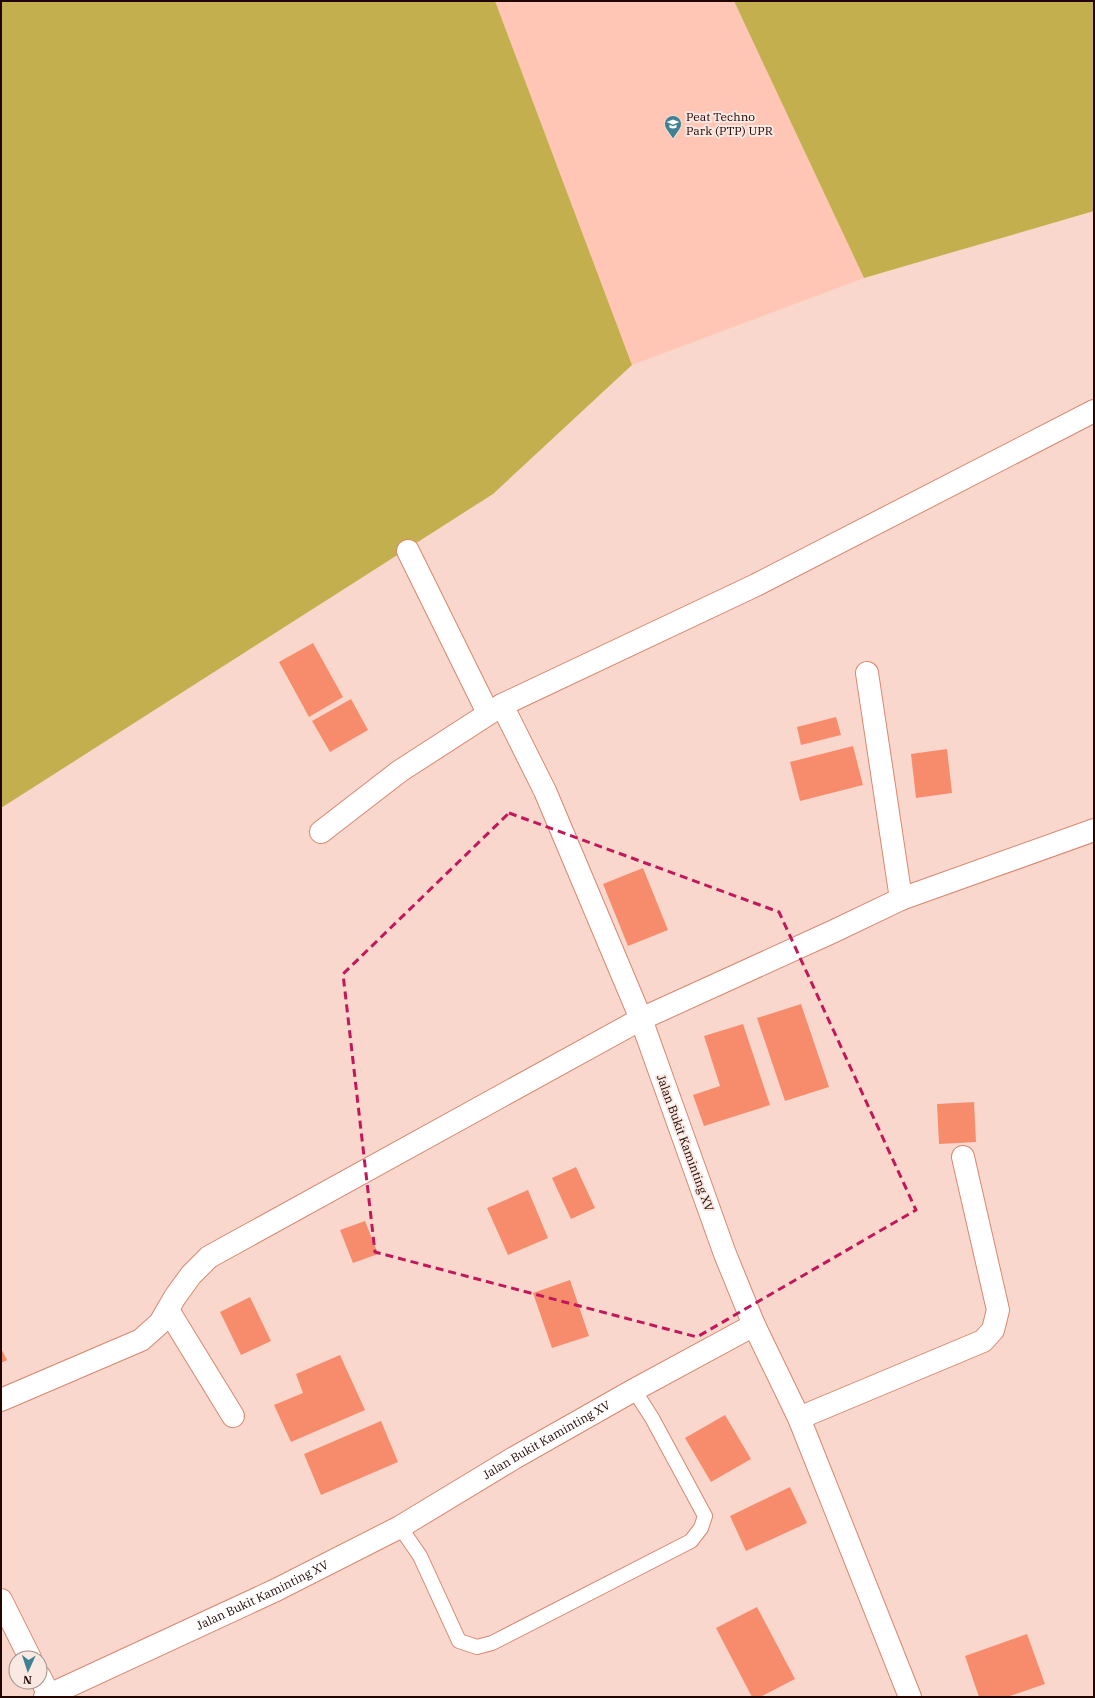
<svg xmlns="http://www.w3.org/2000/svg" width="1095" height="1698" font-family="'IBM Plex Serif',serif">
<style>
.built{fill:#ffc6b5}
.green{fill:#c4af4e}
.building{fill:#f78c6d}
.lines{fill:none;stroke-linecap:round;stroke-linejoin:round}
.service-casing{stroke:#d7876f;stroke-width:16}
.minor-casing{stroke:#d7876f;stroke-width:24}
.service{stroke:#fff;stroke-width:14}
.minor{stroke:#fff;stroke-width:22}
.marked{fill:none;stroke:#c2185b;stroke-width:3;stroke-dasharray:8 5;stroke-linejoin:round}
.labels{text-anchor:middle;stroke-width:4;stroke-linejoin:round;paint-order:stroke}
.poi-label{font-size:12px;fill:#210501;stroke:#fae8e3;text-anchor:start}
.street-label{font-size:12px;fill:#210501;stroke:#fae8e3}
</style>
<rect width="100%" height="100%" fill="#fad7cc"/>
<!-- built -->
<path class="built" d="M 495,1 L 734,1 L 864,278 L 632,365 Z"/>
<!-- green -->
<path class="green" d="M 1,1 L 495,1 L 632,365 L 493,494 L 1,808 Z
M 734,1 L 1094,1 L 1094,211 L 864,278 Z"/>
<!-- building -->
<path class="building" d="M 313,643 L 343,697 L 309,717 L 279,662 Z
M 351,699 L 368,730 L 330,752 L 312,721 Z
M 836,717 L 841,735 L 801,745 L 797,727 Z
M 853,746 L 863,785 L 800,801 L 790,762 Z
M 947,749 L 952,793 L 916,798 L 911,754 Z
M 643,868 L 668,930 L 628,946 L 603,884 Z
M 801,1004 L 829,1087 L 785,1101 L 757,1018 Z
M 743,1024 L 770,1105 L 704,1126 L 693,1095 L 720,1086 L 704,1036 Z
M 974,1102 L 976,1142 L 939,1144 L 937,1104 Z
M 576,1167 L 595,1208 L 571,1219 L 552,1178 Z
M 528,1190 L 548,1238 L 508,1255 L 487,1208 Z
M 365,1221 L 378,1254 L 353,1263 L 340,1230 Z
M 570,1280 L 589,1336 L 552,1348 L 533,1293 Z
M 250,1297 L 271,1341 L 241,1355 L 220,1312 Z
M 1,1348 L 7,1360 L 1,1363 Z
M 340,1355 L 365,1410 L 291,1442 L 274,1405 L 303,1393 L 296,1374 Z
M 725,1415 L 751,1459 L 711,1482 L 685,1438 Z
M 381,1421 L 398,1462 L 321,1495 L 304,1454 Z
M 790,1487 L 807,1523 L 746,1551 L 730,1516 Z
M 757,1607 L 795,1679 L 760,1697 L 752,1697 L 716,1628 Z
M 1027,1634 L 1045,1684 L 1007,1697 L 979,1697 L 965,1656 Z"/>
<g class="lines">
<defs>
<path id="service" d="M 400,1527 L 420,1556 L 459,1641 L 477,1647 L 492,1643 L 691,1541 L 701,1528 L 705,1516 L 652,1418 L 634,1390"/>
<g id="minor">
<path d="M 408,551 L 488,713"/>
<path d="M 867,673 L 901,899"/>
<path d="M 321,832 L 400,771 L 502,705 L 756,585 L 1094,411"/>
<path d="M 168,1310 L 233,1416"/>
<path d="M 754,1325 L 799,1418 L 983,1341 L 993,1330 L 998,1310 L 963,1157"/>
<path d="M 1,1400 L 141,1340 L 160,1323 L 175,1297 L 191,1275 L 209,1257 L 641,1019 L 545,791 L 502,705"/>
<path d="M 799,1418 L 910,1697"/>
<path d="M 1,1600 L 30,1658"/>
<path d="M 40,1677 L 49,1695"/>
<path id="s1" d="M 45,1697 L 276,1590 L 400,1527 L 514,1458 L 634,1390 L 754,1325 L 725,1254 L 641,1019 L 832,932 L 901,899 L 1094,830"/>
</g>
</defs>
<!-- service casing -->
<use href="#service" class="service-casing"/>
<!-- minor casing -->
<use href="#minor" class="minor-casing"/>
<!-- service -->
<use href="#service" class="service"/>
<!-- minor -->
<use href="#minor" class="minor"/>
</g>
<!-- marked area -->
<path class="marked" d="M 509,813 L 779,912 L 916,1210 L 697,1337 L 375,1252 L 343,974 Z"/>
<!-- icons -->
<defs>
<symbol id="school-pin" viewBox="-11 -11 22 30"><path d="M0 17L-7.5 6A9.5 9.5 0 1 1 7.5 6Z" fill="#3e8192" stroke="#fae8e3"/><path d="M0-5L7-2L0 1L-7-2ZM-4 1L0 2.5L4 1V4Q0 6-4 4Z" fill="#fff"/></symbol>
</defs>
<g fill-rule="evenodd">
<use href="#school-pin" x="663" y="114" width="20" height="27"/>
</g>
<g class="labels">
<!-- poi labels -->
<g class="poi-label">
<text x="686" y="121">Peat Techno<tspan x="686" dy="14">Park (PTP) UPR</tspan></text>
</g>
<!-- street labels -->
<g class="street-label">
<text transform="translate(685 1143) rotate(70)" y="4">Jalan Bukit Kaminting XV</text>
<text dy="4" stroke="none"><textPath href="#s1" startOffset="564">Jalan Bukit Kaminting XV</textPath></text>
<text dy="4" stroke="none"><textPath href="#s1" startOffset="240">Jalan Bukit Kaminting XV</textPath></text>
</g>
</g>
<!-- border -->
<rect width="1095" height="1698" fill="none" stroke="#210501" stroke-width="4"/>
<!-- north arrow -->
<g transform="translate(28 1670) rotate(183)"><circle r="19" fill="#fae8e3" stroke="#a38d89"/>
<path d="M0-3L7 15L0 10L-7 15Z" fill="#3e8192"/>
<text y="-6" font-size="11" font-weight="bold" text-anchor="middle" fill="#210501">N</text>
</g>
</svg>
